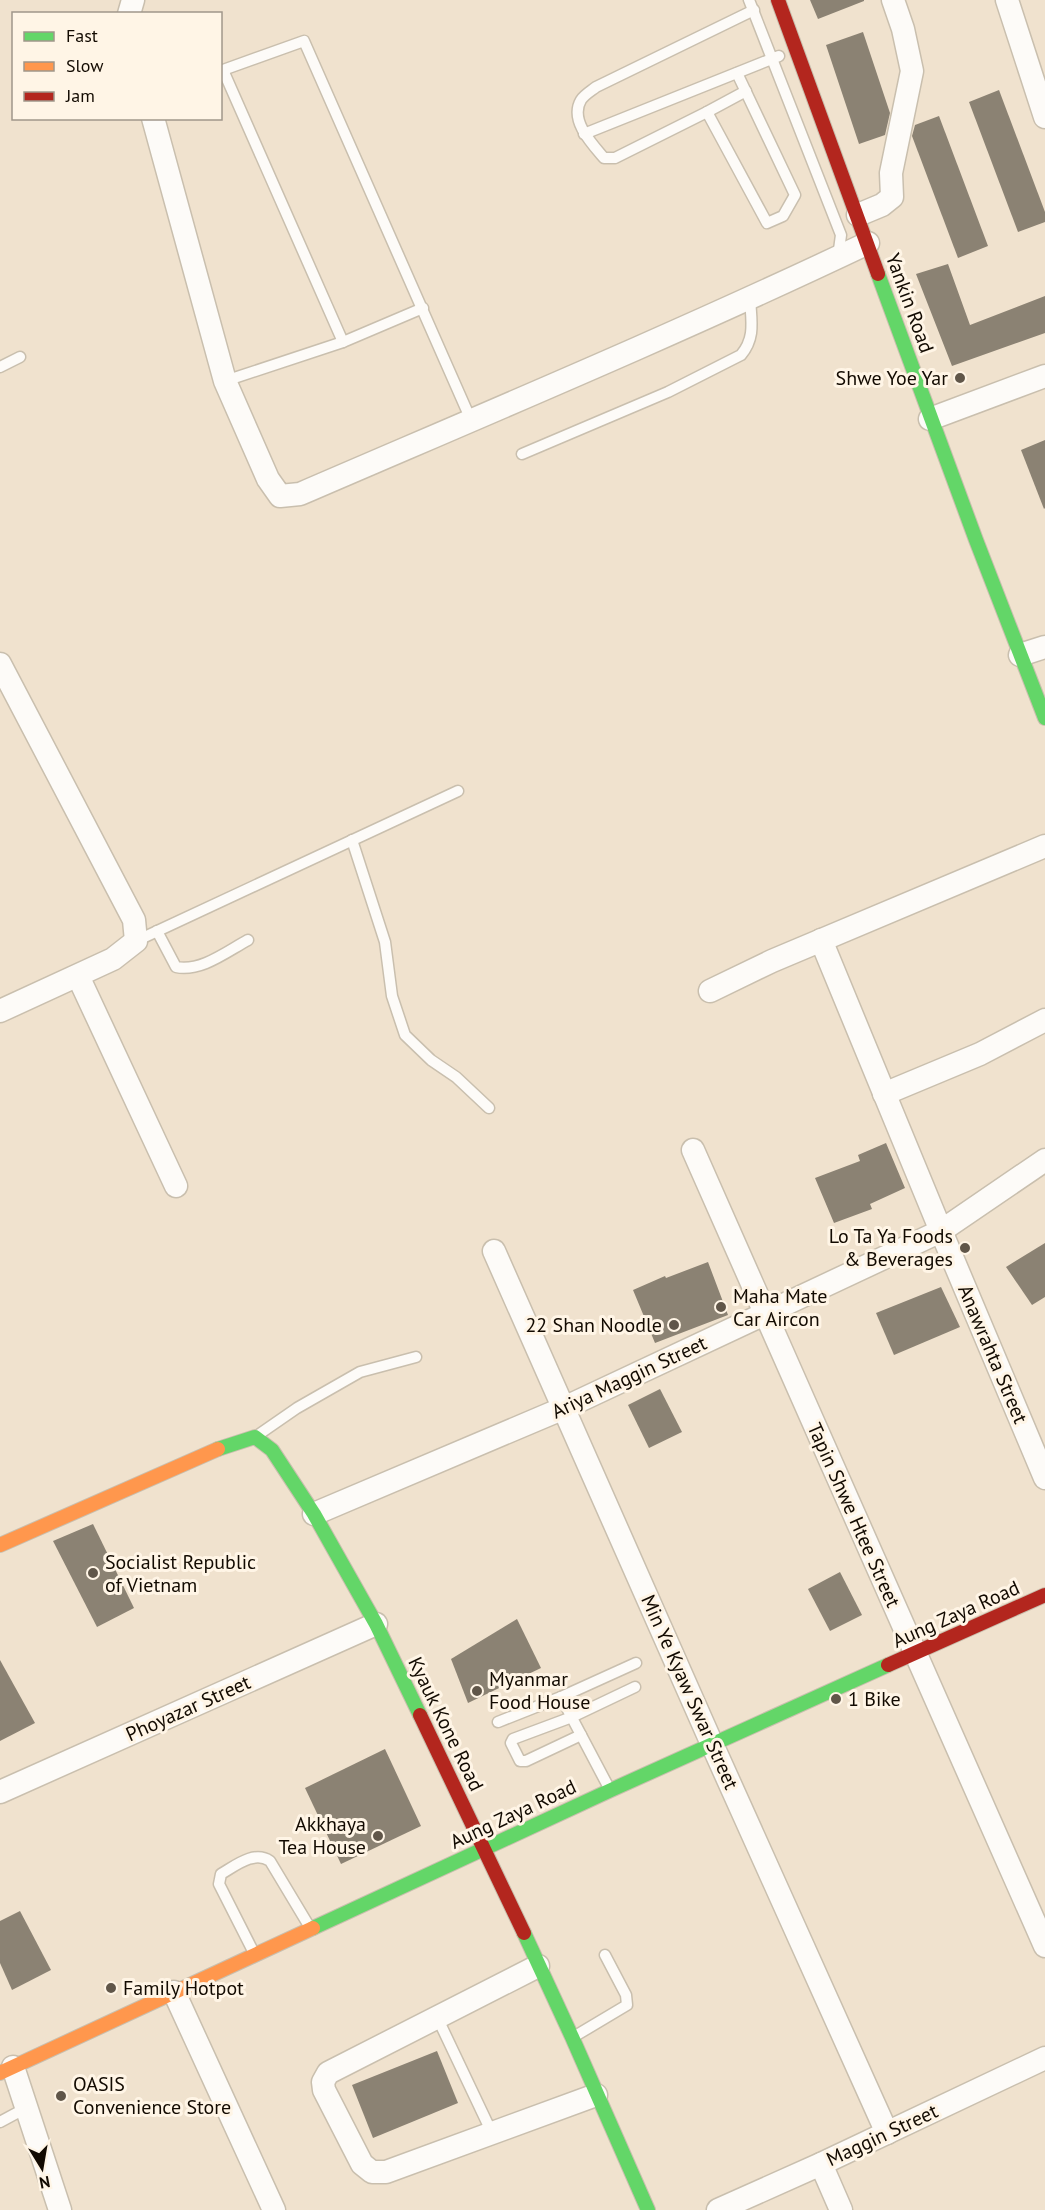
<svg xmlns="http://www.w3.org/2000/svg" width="1045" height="2210" font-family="'PT Sans',sans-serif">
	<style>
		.building { fill: #8b8273 }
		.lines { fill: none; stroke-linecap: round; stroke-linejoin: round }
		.lane-casing { stroke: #c9bfae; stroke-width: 13 }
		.street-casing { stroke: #c9bfae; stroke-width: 25 }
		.fast-casing { stroke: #c9bfae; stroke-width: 16 }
		.slow-casing { stroke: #c9bfae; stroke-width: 16 }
		.jam-casing { stroke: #c9bfae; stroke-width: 16 }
		.lane { stroke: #fdfbf8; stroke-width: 10 }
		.street { stroke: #fdfbf8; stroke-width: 22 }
		.fast { stroke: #63d668; stroke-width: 14 }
		.slow { stroke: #ff974d; stroke-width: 14 }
		.jam { stroke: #b3261e; stroke-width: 14 }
		.poi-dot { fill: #605649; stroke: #fff5e6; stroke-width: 2 }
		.labels { text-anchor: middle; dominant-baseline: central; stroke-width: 6; stroke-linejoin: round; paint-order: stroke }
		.street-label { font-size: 20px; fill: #120a01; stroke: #fff5e6 }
		.poi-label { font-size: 20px; fill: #120a01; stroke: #fff5e6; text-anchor: start }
	</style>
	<rect width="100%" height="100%" fill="#f0e2ce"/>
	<g class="building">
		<polygon points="810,0 864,0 864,1 818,19"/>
		<polygon points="863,32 890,113 885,135 859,144 826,45"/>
		<polygon points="999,90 1045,212 1045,222 1018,232 969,102"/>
		<polygon points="939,116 988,246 958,258 912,136 915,125"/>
		<polygon points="948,264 970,325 1045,296 1045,333 952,366 916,274"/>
		<polygon points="1045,440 1045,508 1044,509 1021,450"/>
		<polygon points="886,1143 905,1188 870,1204 872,1209 834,1223 815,1178 860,1161 858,1155"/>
		<polygon points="1045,1243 1045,1297 1032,1305 1006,1267"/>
		<polygon points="708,1262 728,1315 655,1343 633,1290 665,1276 666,1278"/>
		<polygon points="941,1287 960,1327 894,1355 876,1313"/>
		<polygon points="660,1389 682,1432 649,1448 628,1405"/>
		<polygon points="93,1524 134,1608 97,1627 53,1541"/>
		<polygon points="840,1572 862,1615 830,1631 808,1589"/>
		<polygon points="517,1619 541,1668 468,1703 451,1659"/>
		<polygon points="0,1660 35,1723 0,1741"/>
		<polygon points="385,1749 421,1826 341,1864 305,1788"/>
		<polygon points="20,1911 51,1970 12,1990 0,1963 0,1921"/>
		<polygon points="437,2051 458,2103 373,2138 352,2085"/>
	</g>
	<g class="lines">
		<g class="lane-casing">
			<g id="lane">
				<polyline points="749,0 841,235 838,257"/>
				<path d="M737,73L795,195L783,216L767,223L707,112L615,158H604C592,144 569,120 581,100C584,95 591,91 596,87L754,10"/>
				<polyline points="707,112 746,91"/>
				<polyline points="584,134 779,56"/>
				<polyline points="343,342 223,70 304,41 471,420"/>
				<polyline points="0,367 20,357"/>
				<polyline points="225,381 343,342 423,308"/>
				<path d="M522,454L668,392L741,355C756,337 751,320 750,298"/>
				<polyline points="352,840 385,942 392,996 405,1035 431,1060 456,1077 489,1108"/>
				<path d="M157,931L176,967C201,972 226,952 248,940"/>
				<polyline points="136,941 458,791"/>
				<polyline points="258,1435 297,1408 360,1372 416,1357"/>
				<polyline points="498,1722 561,1697"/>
				<polyline points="581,1735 526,1761 520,1761 511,1743 513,1739 572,1717 635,1687"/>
				<polyline points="609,1788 561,1697 636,1663"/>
				<path d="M254,1953L219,1884L221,1874C235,1866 254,1850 270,1861L309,1926"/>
				<polyline points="437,2017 492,2133"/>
				<polyline points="575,2036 627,2005 626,1995 605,1955"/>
				<polyline points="0,2122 26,2108"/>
			</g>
		</g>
		<g class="street-casing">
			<g id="street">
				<polyline points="1007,0 1045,117"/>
				<polyline points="129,14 133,0"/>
				<path d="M153,118L225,381L268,479L280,496L300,494C490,412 681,332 868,243"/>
				<polyline points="858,215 882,205 892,197 891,173 912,71 903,29 893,0"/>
				<polyline points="930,419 1045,376"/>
				<polyline points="1020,655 1045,647"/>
				<polyline points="0,664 134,920 136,941 113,959 0,1011"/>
				<polyline points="821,940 941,1231 1045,1478"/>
				<polyline points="78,976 176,1186"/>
				<polyline points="710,991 772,961 1045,846"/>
				<polyline points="884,1094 980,1054 1045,1020"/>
				<polyline points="693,1150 1045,1946"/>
				<polyline points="494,1251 712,1744 887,2133"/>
				<polyline points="314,1514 564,1408 941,1231 1045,1160"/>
				<polyline points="0,1792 376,1624"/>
				<polyline points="538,1966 328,2073 323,2082 324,2090 362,2164 372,2172 386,2172 596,2095"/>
				<polyline points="174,1992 274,2210"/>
				<polyline points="13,2067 60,2210"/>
				<polyline points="821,2164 841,2210"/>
				<polyline points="718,2210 821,2164 1045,2058"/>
			</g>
		</g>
		<g class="fast-casing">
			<g id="fast">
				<polyline points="878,274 976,540 1045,718"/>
				<polyline points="218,1449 255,1437 272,1450 314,1514 376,1624 420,1715"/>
				<polyline points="313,1928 611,1790 888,1665"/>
				<polyline points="524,1933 572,2037 648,2210"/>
			</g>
		</g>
		<g class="slow-casing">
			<g id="slow">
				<polyline points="0,1545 218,1449"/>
				<polyline points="0,2073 313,1928"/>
			</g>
		</g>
		<g class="jam-casing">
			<g id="jam">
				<polyline points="778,0 878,274"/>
				<polyline points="888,1665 1045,1595"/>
				<polyline points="420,1715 524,1933"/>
			</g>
		</g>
		<use href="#lane" class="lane"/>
		<use href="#street" class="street"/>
		<use href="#fast" class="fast"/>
		<use href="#slow" class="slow"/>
		<use href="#jam" class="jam"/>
	</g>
	<g class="poi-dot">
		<circle cx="960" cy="378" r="6"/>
		<circle cx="965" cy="1248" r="6"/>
		<circle cx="721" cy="1307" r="6"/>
		<circle cx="674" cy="1325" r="6"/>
		<circle cx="93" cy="1573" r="6"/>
		<circle cx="477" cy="1691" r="6"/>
		<circle cx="836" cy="1699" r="6"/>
		<circle cx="378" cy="1836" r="6"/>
		<circle cx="111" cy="1988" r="6"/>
		<circle cx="61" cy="2096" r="6"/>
	</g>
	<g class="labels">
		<g class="street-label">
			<text transform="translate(910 303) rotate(70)">Yankin Road</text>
			<text transform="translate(993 1354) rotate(67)">Anawrahta Street</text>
			<text transform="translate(629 1377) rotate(-25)">Ariya Maggin Street</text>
			<text transform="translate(854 1515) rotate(66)">Tapin Shwe Htee Street</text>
			<text transform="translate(956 1614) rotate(-24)">Aung Zaya Road</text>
			<text transform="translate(690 1692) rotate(66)">Min Ye Kyaw Swar Street</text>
			<text transform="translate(188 1708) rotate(-24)">Phoyazar Street</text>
			<text transform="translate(446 1724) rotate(64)">Kyauk Kone Road</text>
			<text transform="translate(513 1814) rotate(-25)">Aung Zaya Road</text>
			<text transform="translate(882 2135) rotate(-25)">Maggin Street</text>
		</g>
		<g class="poi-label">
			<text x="948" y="378" text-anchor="end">Shwe Yoe Yar</text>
			<text x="953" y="1236" text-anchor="end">Lo Ta Ya Foods<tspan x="953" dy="23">&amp; Beverages</tspan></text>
			<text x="733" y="1296">Maha Mate<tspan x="733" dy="23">Car Aircon</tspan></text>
			<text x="662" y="1325" text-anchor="end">22 Shan Noodle</text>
			<text x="105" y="1562">Socialist Republic<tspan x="105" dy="23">of Vietnam</tspan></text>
			<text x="489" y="1679">Myanmar<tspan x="489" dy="23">Food House</tspan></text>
			<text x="848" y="1699">1 Bike</text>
			<text x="366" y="1824" text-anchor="end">Akkhaya<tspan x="366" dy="23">Tea House</tspan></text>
			<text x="123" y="1988">Family Hotpot</text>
			<text x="73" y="2084">OASIS<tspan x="73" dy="23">Convenience Store</tspan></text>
		</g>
	</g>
	<rect x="12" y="12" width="210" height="108" fill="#fff5e6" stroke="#a0978a" stroke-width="1.5"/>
	<rect x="24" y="32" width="30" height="9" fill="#63d668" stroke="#a0978a" stroke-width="1.5"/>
	<text x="66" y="42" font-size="18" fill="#120a01">Fast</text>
	<rect x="24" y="62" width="30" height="9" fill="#ff974d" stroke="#a0978a" stroke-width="1.5"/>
	<text x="66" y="72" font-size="18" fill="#120a01">Slow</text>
	<rect x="24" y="92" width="30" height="9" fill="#b3261e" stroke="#a0978a" stroke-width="1.5"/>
	<text x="66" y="102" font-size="18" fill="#120a01">Jam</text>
	<g transform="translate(42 2168) rotate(169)" stroke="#fff5e6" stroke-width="4.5" paint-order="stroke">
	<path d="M0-4.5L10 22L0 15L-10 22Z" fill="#120a01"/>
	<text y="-9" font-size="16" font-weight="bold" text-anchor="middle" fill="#120a01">N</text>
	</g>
</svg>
